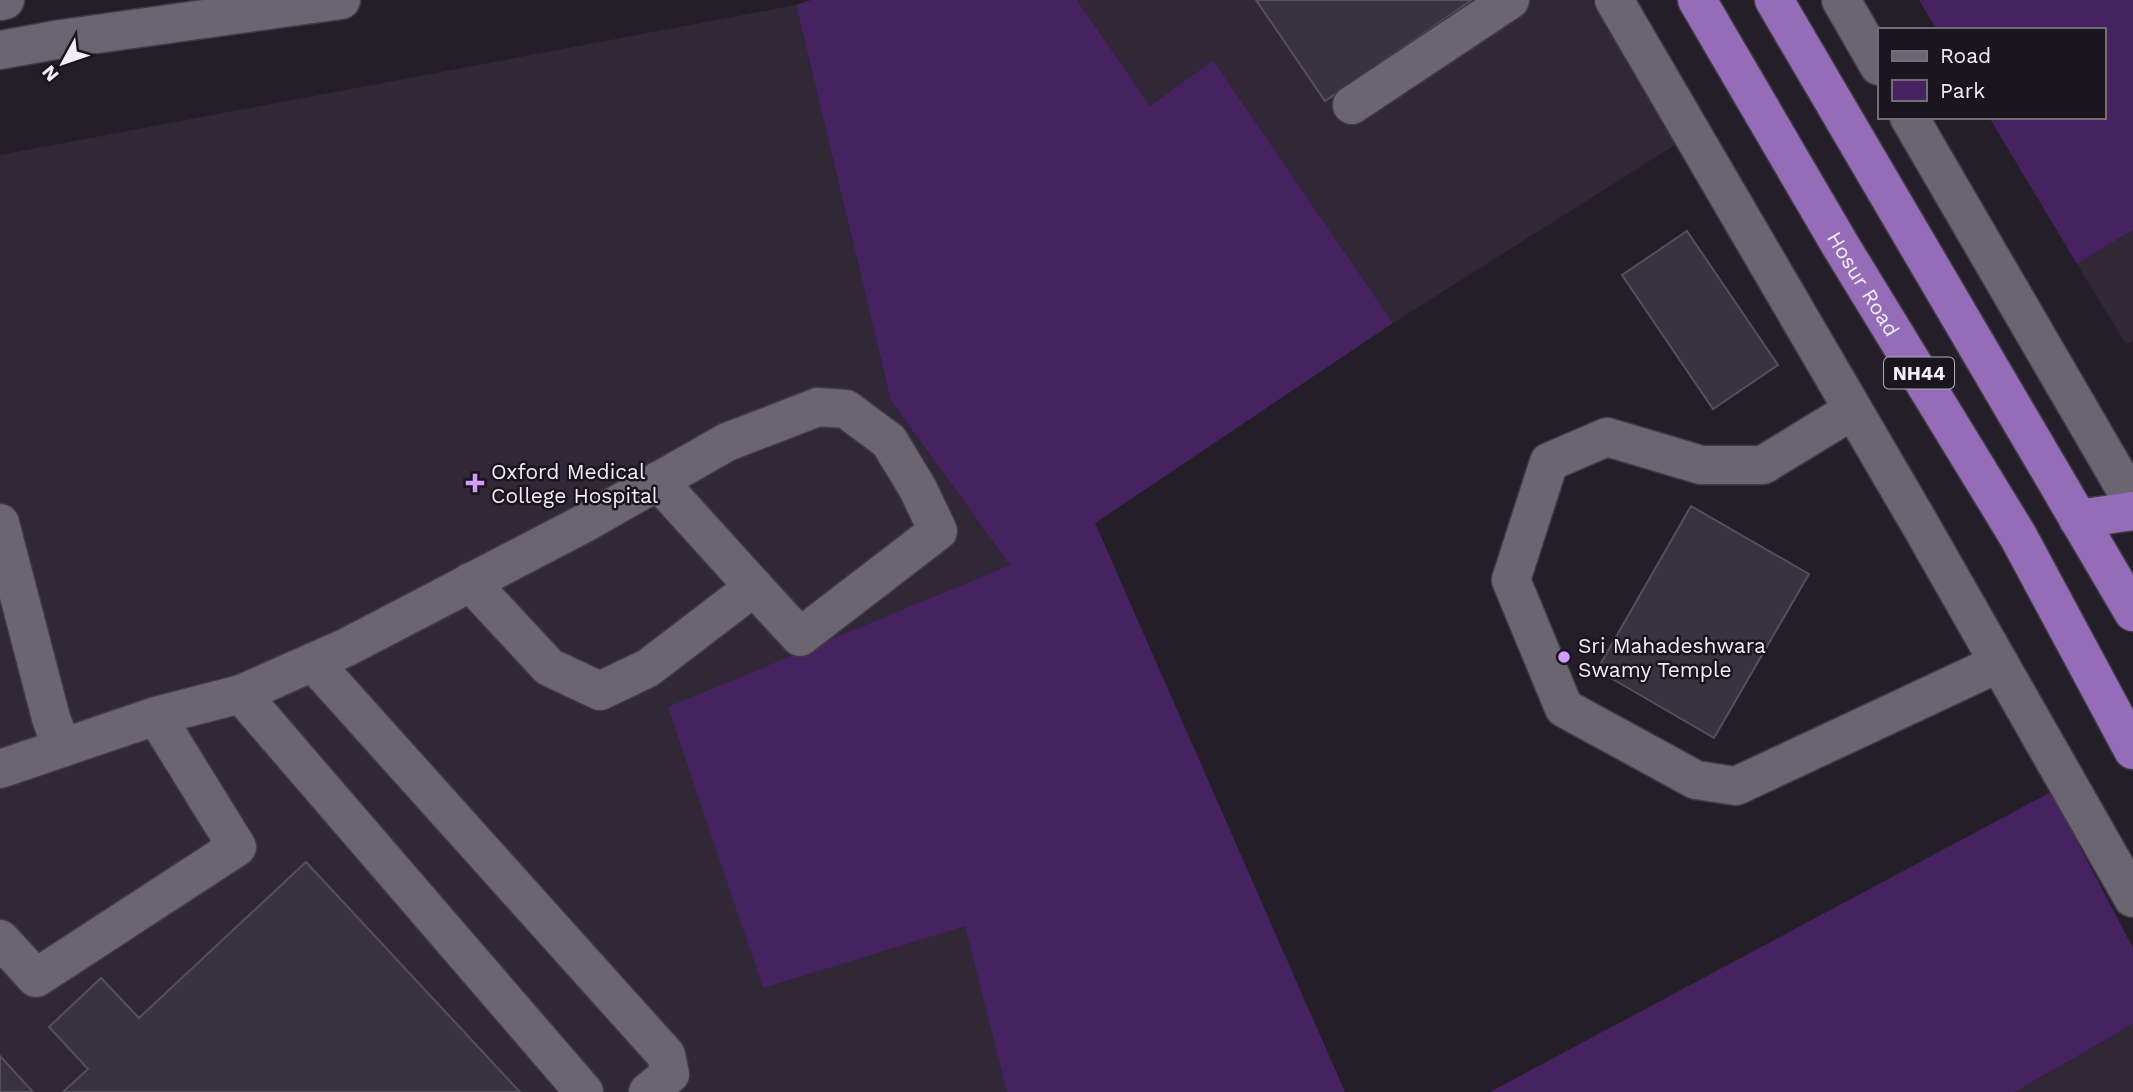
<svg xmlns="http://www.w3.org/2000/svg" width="2133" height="1092" font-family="'Work Sans',sans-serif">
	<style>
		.built { fill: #302737 }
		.green { fill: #462360 }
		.building { fill: #39333f; stroke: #554f5b; stroke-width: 2 }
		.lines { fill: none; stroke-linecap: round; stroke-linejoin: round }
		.minor-casing { stroke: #3f3b44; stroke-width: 41 }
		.highway-casing { stroke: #3f3b44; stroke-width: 41 }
		.minor { stroke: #6b6471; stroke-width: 38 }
		.highway { stroke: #956cb7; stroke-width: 38 }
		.poi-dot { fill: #d19dfe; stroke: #1b151f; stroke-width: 2.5 }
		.labels { text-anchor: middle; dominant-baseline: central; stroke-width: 5; stroke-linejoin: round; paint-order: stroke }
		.shield { fill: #1b151f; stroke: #b1adb5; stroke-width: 2 }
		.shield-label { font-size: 19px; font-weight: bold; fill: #f1eef5 }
		.street-label { font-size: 21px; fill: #f1eef5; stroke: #1b151f }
		.poi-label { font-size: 21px; fill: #f1eef5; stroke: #1b151f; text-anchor: start }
	</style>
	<rect width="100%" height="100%" fill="#241e29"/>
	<g class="built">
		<polygon points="1077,0 1591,0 1681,141 1393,323 1213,60 1150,106"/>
		<polygon points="796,5 891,401 1010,565 668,708 966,926 1007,1092 0,1092 0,155"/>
		<polygon points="2133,230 2133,340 2126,344 2077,264"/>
		<polygon points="2133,1024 2133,1092 2015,1092"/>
	</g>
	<g class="green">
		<polygon points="811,0 1077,0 1150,106 1213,60 1393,323 1095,523 1345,1092 1007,1092 965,926 763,988 668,707 1010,565 891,401 796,5"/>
		<polygon points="1919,0 2133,0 2133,230 2077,264 1989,117 2103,117 2103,30 1937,30"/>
		<polygon points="2051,792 2133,948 2133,1024 2015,1092 1490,1092"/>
	</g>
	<g class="building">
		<polygon points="1256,0 1472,0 1325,101"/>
		<polygon points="1687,231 1778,365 1713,409 1622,275"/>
		<polygon points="1691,506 1809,574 1714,738 1597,670"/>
		<polygon points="306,862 520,1092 63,1092 88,1069 49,1027 101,978 139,1018"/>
		<polygon points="0,1056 33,1092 0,1092"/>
	</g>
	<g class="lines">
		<g class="minor-casing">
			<g id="minor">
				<polyline points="1614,0 1921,526 2133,898"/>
				<polyline points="1841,0 1879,66"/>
				<polyline points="0,1 5,0"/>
				<polyline points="0,50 61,39 341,0"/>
				<polyline points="1352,105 1510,0"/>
				<polyline points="1909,117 2133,502"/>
				<polyline points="1853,410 1763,465 1701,465 1607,437 1549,462 1511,580 1564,708 1696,780 1736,786 1999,663"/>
				<polyline points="658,481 754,587"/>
				<polyline points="0,523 51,718 62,748"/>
				<polyline points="313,662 666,1055 670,1074 648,1092"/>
				<polyline points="241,694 347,647 583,524 727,442 818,407 846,409 889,441 918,489 938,531 800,637 754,587 648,668 600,691 549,667 470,582"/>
				<polyline points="0,769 156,716 241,694 584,1092"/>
				<polyline points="0,939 36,978 237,847 156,716"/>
			</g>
		</g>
		<g class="highway-casing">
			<g id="highway">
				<path id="s1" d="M1697,0L1842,248L2018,536L2133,750"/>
				<polyline points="1774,0 2133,612"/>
				<polyline points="2078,519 2133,511"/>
			</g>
		</g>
		<use href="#minor" class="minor"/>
		<use href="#highway" class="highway"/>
	</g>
	<g class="poi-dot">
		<path d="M471.5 472.5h7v7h7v7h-7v7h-7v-7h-7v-7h7z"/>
		<circle cx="1564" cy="657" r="7"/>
	</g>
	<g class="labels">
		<rect class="shield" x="1884" y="357.5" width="70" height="31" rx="5"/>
		<g class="shield-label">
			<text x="1919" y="373">NH44</text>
		</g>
		<g class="street-label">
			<text stroke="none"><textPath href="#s1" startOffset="329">Hosur Road</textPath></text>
		</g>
		<g class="poi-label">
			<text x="491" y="471">Oxford Medical<tspan x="491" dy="24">College Hospital</tspan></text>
			<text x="1578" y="645">Sri Mahadeshwara<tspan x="1578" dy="24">Swamy Temple</tspan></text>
		</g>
	</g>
	<rect x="1878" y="28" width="228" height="91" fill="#1b151f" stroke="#716c75" stroke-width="2"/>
	<rect x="1892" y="51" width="35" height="10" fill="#6b6471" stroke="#716c75" stroke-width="2"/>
	<text x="1940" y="63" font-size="21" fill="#f1eef5">Road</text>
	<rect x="1892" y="80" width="35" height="21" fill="#462360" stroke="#716c75" stroke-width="2"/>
	<text x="1940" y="98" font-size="21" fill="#f1eef5">Park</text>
	<g transform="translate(63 63) rotate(230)" stroke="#1b151f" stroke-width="5" paint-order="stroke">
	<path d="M0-5L12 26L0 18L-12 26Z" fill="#f1eef5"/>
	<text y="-10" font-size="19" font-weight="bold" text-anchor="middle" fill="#f1eef5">N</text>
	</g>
</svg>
